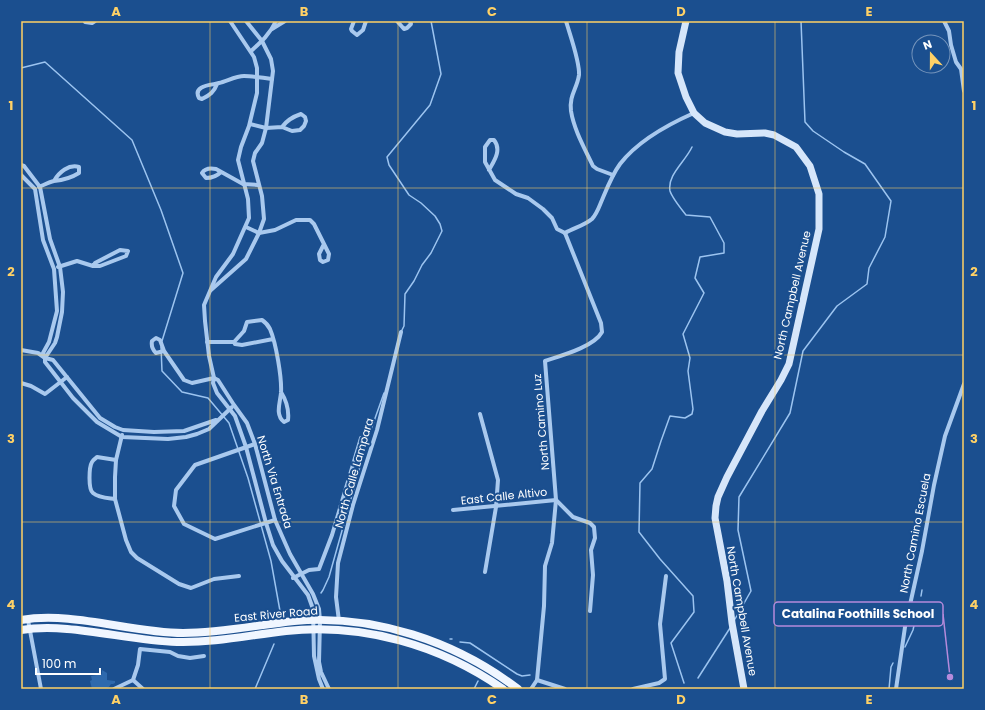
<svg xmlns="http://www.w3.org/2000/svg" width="985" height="710" font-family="Poppins,sans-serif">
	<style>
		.green { fill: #2e69ad }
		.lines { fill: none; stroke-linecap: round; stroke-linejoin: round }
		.stream { stroke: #9cc4f0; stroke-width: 1.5 }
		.street { stroke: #a9c9ee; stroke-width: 4 }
		.secondary { stroke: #d6e6fa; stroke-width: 7 }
		.primary { stroke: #f0f6ff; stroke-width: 8 }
		.grid { fill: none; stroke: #ffd166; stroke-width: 1; stroke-opacity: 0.55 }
		.labels { text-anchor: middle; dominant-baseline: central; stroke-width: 4; stroke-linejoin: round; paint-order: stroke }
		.street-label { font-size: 11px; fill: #fff; stroke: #1b4f8f }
		.leader { fill: none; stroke: #b68bdc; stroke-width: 1.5 }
		.callout-dot { fill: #b68bdc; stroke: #1b4f8f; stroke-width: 1.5 }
		.callout { fill: #1b4f8f; stroke: #b68bdc; stroke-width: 1.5 }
		.callout-label { font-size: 12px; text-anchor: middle; font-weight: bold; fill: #fff }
		.neatline { fill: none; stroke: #ffd166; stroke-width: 1.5 }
		.grid-label { font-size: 13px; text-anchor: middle; font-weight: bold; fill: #ffd166 }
	</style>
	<rect width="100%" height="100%" fill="#1b4f8f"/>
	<polygon class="green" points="102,670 107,673 107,680 115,681 115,683 113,684 111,684 109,687 105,689 92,689 90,681 92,680 91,676 102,674"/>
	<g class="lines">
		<g class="stream">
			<polyline points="21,68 45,62 132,140 161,210 183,273 162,341"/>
			<polyline points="401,332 404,326 405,294 414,281 422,265 431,253 442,231 440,224 435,216 421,203 409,195 389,165 387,157 430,105 441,74 431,21"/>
			<polyline points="161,347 162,371 182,392 208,398 229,423 248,478 271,561 280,611"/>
			<polyline points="321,593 323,590 329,577 368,438 384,393"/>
			<polyline points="921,596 922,590"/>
			<polyline points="735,619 751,591 738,530 739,497 790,413 803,351 837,306 867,284 869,268 885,237 891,201 865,164 844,152 813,131 805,122 801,21"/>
			<polyline points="450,639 452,639"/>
			<polyline points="460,642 470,643 517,674 522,676 530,675"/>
			<polyline points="905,647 913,630 919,603"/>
			<polyline points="698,678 730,628"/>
			<path d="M684,683L671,643L694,612L693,596L660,559L639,532L640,483L652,469L661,441L670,416L685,418L692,414L693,409L688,371L690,358L683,334L704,293L695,278L700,257L724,253V243L710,217L686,215C682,210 672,197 670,191C667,175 685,162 692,147"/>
			<polyline points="255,689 274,644"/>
			<polyline points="474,689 478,681"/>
			<polyline points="889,689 891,667 893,663"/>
		</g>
		<g class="street">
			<polyline points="85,21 85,22 92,23 95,21"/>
			<polyline points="354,21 351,29 352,31 357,35 363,30 366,21"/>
			<polyline points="397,21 404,29 407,28 411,24 410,21"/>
			<path d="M566,21C570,35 580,62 579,75C577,89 569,95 571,111C574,130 585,149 593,166L597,169L613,175"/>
			<polyline points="944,21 949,31 951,45 956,62 961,69 964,91"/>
			<polyline points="272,29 285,21"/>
			<path d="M251,51C261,42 270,34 276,21"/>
			<path d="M217,84C214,92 210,95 202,99L199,98C192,85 213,85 219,83C227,81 236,76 244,76C253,76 263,78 272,79"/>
			<path d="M250,124L266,128L282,127L292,131L300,130L304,126L306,121L305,117L301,114C292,117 287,120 282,127"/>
			<polyline points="21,165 24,166 40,187 50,239 60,267 63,292 62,312 57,337 55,343 45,358 43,353 49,342 57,311 54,269 43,240 35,189 21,175"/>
			<path d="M489,170C494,161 502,150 494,140H490L485,147V162L495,180L516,194L528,198L543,209L552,218L557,229L565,233"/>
			<path d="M221,172C217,176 211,178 206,178L202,173C205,168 211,168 216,169L243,184L258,185"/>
			<path d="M39,187C44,185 49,182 54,181C64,180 71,178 79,173V167C69,164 59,172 54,181"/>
			<polyline points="246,227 259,233 275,230 296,220 310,220 314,224 329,254 328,260 323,262 320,260 319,254 324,244"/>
			<path d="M565,233C574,228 585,225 592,219C597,214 599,207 602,200C607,188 612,175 620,164C637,142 669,124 694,113"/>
			<polyline points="58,267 77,261 93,266 100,266 126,256 128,251 120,250 95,263 93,266"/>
			<polyline points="211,290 246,259 259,233 264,219 262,196 253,161 255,153 262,143 266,128 273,71 271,59 262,41 246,21"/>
			<path d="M273,339L242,345L235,344L234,342L244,331L247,322L262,320C265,322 268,325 270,329C276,343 282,378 281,393C280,403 275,415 284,422L288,420C289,411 286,400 281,392"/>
			<polyline points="207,342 234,342"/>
			<polyline points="21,350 38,353 45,358"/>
			<path d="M164,351L156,353C152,349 151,346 152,341L156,338L160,340L164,351L184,380L192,383L214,378L209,356L205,321L204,305L216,277L233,254L249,218L248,199L238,160L241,147L249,126L257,93V68L254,57L230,21"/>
			<polyline points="21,383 31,386 45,394 67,377"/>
			<polyline points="480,414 498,480 496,507 485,572"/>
			<polyline points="216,420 184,431 154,432 123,430 115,427 100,418 53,360 45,358 45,362 73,398 97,422 122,437 168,439 186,437 197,434 209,429 232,407"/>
			<polyline points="122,435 116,460 115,477 115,499 126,540 131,552 137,558 179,584 191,588 214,579 239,576"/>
			<polyline points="255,444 195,465 176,490 174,506 184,524 215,539 275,520"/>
			<path d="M115,499C109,498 99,498 93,493C88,489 89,467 92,462C94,459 95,459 97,457L116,460"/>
			<polyline points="453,510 556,500 573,517 590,523 594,527 595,538 591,550 593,575 590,611"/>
			<polyline points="293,578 309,570 319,569 332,535 361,438"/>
			<polyline points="28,620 41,689"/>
			<polyline points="339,621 336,597 338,563 353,505 377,430 401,332"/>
			<polyline points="133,680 143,689"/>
			<polyline points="537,680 565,689"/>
			<polyline points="114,689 133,680 138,665 140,649 170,652 178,656 190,658 204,656"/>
			<polyline points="323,689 319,679 314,656 313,609 308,595 282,561 273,545 266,523 246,447 235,416 217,393 213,383 214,378 218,380 234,405 247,423 255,444 275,520 290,554 313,594 319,609 320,621 319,662 321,672 329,689"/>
			<path d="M531,689L537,680L544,606L545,566L552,543L556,500L545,361C560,356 594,347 602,332L601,323L565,233"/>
			<polyline points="633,689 659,683 665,679 660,624 666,576"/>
			<polyline points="896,689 905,627 922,551 934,485 945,436 964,384"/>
		</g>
		<polyline class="secondary" points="686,21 679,52 678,73 686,97 694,113 705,123 725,132 737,134 765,133 774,135 796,147 810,166 819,194 819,229 789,364 781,380 762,411 727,477 718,497 716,506 715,518 727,581 732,623 744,689"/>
		<g class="primary">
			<path d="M21,620C73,611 131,633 183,633C221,633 257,625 294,621C374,614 455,641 518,689"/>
			<path d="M21,630C70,622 127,641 177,642C214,643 250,635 286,631C363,623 440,645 503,689"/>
		</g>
	</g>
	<path class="grid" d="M210,21V689M398,21V689M587,21V689M775,21V689M21,188H964M21,355H964M21,522H964"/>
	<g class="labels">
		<g class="street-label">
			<text transform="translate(792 295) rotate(-77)">North Campbell Avenue</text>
			<text transform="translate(541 422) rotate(-95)">North Camino Luz</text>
			<text transform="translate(354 473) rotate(-74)">North Calle Lampara</text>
			<text transform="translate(275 482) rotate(73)">North Via Entrada</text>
			<text transform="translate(504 496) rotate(-6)">East Calle Altivo</text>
			<text transform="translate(915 533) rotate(-79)">North Camino Escuela</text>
			<text transform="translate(742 611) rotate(80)">North Campbell Avenue</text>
			<text transform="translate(276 614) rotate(-5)">East River Road</text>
		</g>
	</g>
	<path class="leader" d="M950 677L943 614"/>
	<circle class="callout-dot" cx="950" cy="677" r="4"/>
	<rect class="callout" x="774" y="602" width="169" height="24" rx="4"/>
	<g class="callout-label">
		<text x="858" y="618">Catalina Foothills School</text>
	</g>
	<rect width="985" height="710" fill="none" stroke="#1b4f8f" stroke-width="44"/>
	<g transform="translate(931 54) rotate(339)"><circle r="19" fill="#1b4f8f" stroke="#7695bc"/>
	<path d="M0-3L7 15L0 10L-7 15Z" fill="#ffd166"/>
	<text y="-6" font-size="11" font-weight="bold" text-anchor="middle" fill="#ffffff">N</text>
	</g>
	<path d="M36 668v6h64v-6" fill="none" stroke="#ffffff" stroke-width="2"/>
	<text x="42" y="668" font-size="12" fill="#ffffff" stroke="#1b4f8f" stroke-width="3" paint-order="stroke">100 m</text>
	<rect x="22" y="22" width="941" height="666" class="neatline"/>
	<g class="grid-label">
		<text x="116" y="16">A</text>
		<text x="304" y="16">B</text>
		<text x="492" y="16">C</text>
		<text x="681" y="16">D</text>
		<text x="869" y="16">E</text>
		<text x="11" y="110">1</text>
		<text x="974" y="110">1</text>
		<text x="11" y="276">2</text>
		<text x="974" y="276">2</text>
		<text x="11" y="443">3</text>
		<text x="974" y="443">3</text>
		<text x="11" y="609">4</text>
		<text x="974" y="609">4</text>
		<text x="116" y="704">A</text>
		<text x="304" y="704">B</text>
		<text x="492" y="704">C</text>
		<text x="681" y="704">D</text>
		<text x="869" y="704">E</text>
	</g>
</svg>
